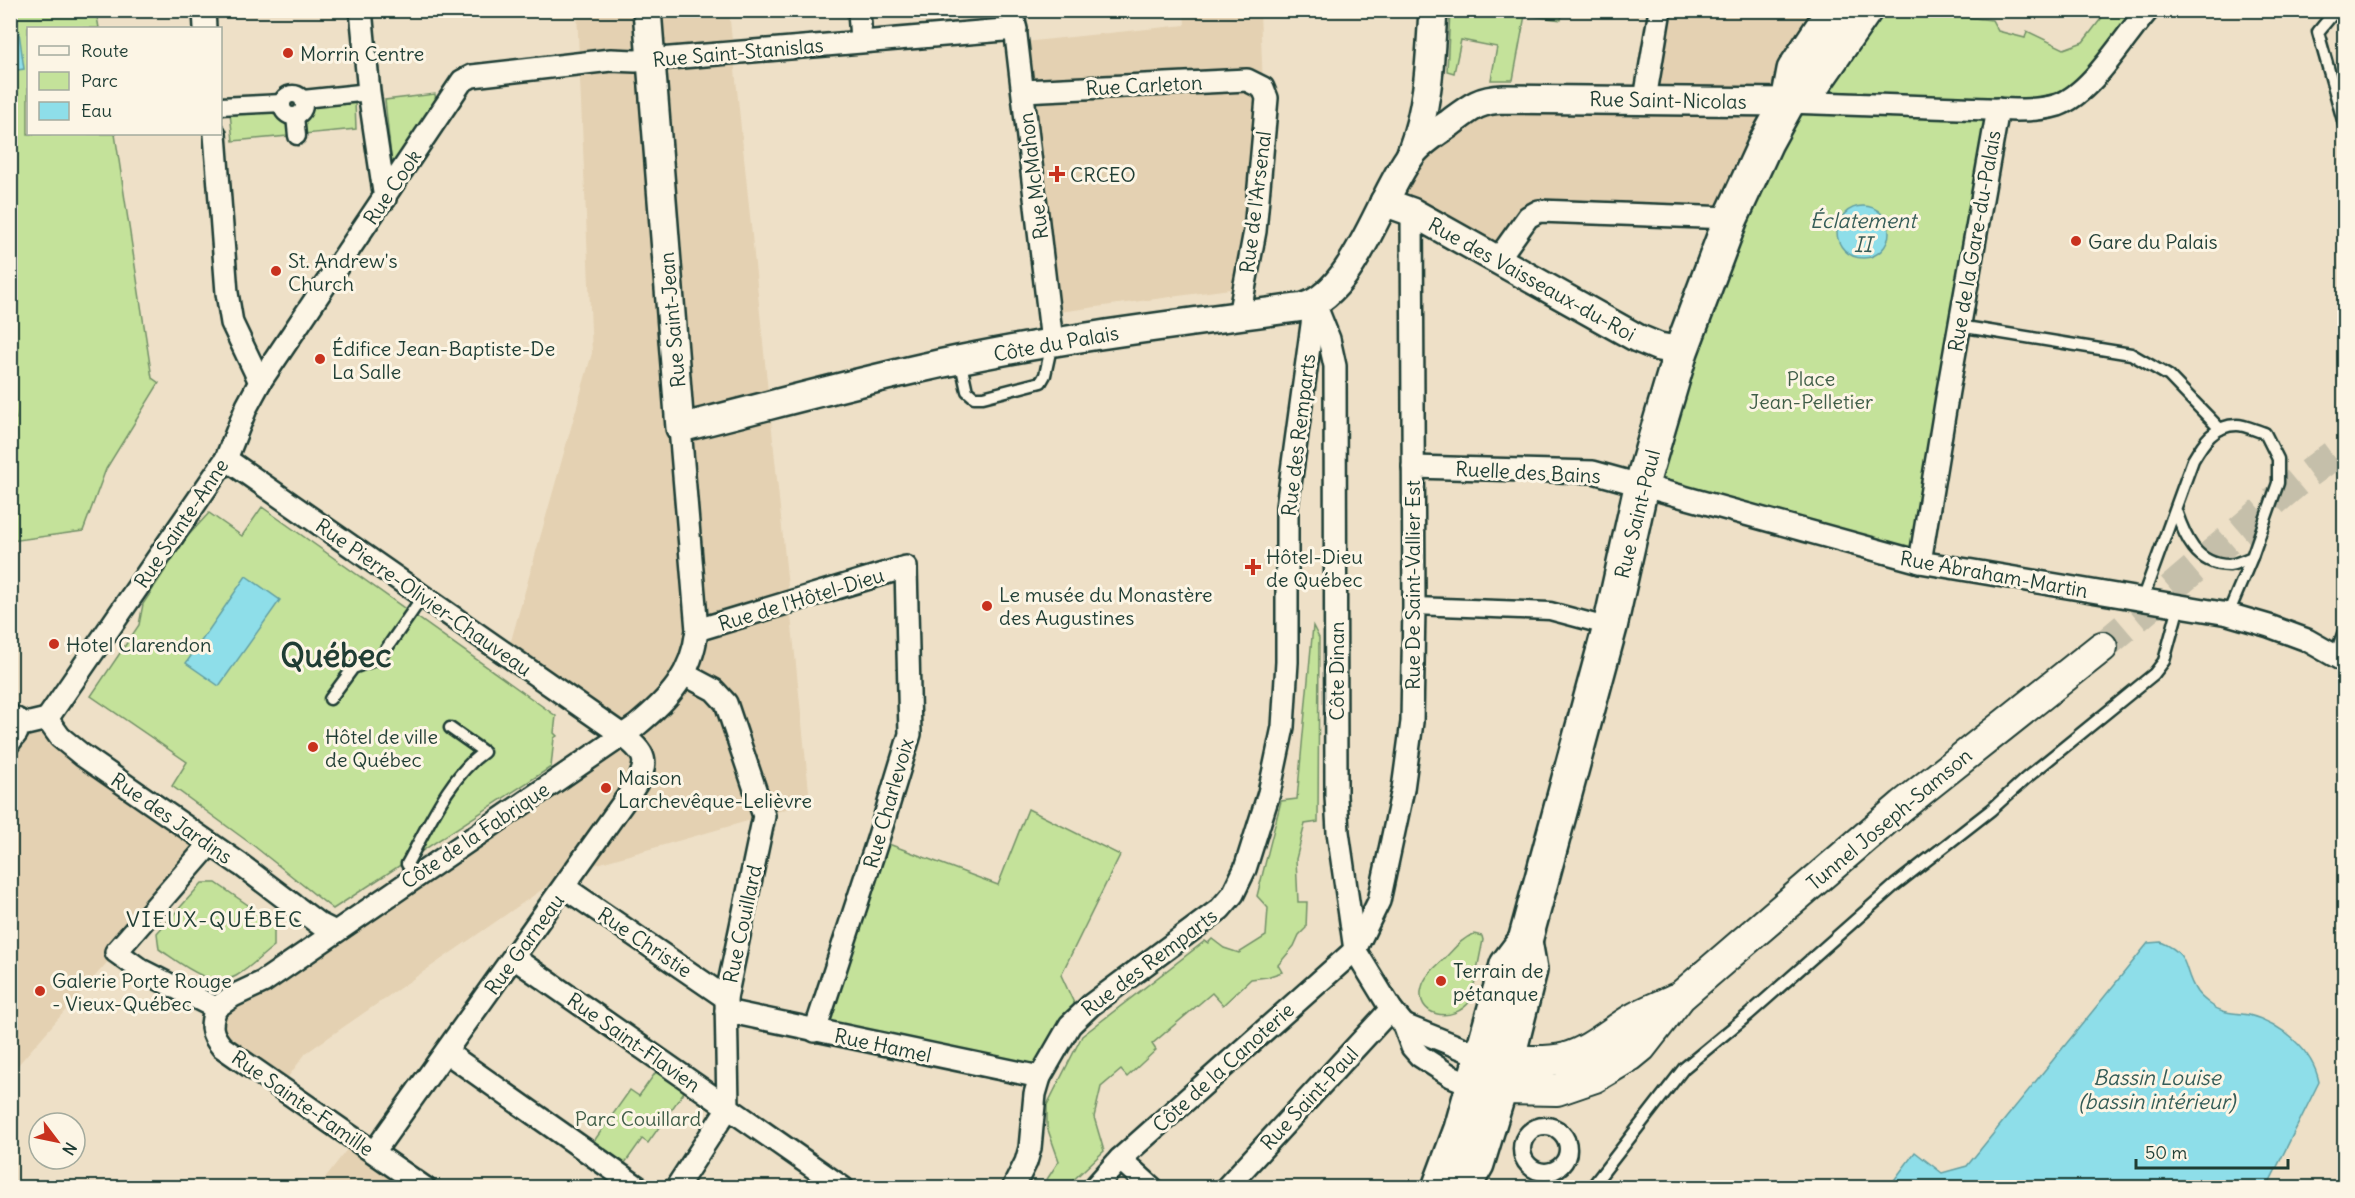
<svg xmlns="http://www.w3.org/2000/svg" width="2355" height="1198" font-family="Delius,sans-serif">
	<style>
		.built { fill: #e4d1b2 }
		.green { fill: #c4e29a; stroke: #729067; stroke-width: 1.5 }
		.water { fill: #8edee9; stroke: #629ea1; stroke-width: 1.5 }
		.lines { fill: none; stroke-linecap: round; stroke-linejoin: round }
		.secondary-tunnel { stroke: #c5bfaa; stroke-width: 30; stroke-dasharray: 30 15; stroke-linecap: butt }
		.service-casing { stroke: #1f3d34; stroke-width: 15 }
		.pedestrian-casing { stroke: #1f3d34; stroke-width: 21 }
		.minor-casing { stroke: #1f3d34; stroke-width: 26 }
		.tertiary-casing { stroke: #1f3d34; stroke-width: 32 }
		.secondary-casing { stroke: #1f3d34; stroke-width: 34 }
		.primary-casing { stroke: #1f3d34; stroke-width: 38 }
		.service { stroke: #fcf5e5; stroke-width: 10 }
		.pedestrian { stroke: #fcf5e5; stroke-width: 16 }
		.minor { stroke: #fcf5e5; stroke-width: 21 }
		.tertiary { stroke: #fcf5e5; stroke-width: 27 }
		.secondary { stroke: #fcf5e5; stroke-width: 30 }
		.primary { stroke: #fcf5e5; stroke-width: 33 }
		.poi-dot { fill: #c8321e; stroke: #fcf5e5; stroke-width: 2 }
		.labels { text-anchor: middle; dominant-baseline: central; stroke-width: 6; stroke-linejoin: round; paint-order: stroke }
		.street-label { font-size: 20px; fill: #1f3d34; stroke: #fcf5e5 }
		.poi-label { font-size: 20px; fill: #1f3d34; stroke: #fcf5e5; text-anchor: start }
		.park-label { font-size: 20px; fill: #405e48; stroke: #fcf5e5 }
		.water-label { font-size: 21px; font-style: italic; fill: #355d58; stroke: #fcf5e5 }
		.quarter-label { font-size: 22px; letter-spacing: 1.5px; fill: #1f3d34; stroke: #fcf5e5 }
		.town-label { font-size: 32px; font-weight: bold; fill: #1f3d34; stroke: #fcf5e5 }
	</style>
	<rect width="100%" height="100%" fill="#eee0c7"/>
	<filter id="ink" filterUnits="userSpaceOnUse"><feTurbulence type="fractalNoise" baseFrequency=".0167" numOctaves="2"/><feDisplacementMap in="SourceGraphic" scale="12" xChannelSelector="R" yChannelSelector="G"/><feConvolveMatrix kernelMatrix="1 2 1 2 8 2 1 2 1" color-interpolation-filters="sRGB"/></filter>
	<g filter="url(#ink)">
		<g class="built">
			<polygon points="577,11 729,11 810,801 765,816 566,873 306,1053 288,1077 269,1080 222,1047 213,1004 621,735 507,655 592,353"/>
			<polygon points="1184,11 1260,11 1263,88 1245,287 1059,312 1024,42 1185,25"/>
			<polygon points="1660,11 1848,11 1731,218 1539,211 1498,259 1394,206 1411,154 1480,102 1645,99"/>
			<polygon points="47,719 210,844 11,1073 11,746"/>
			<polygon points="348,1148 402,1187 318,1187"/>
		</g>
		<g class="green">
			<polygon points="1020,10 1413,11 1020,13"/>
			<polygon points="11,11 96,11 99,28 28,28 28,134 115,134 152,378 159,383 106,469 83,531 11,541 10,420 16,419 10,387"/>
			<polygon points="1450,11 1450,10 1563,11 1561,20 1525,15 1513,80 1491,80 1497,47 1461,40 1454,73 1447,71"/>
			<polygon points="1865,11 1939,11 1940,17 1964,17 1992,20 1998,31 2025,38 2027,31 2064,49 2083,42 2107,11 2138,11 2103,56 2092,64 2074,96 1999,109 1920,562 1641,487 1731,218"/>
			<polygon points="435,94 436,103 392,167 385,100"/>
			<polygon points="355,101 356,129 304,134 303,122 312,112 314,106"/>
			<polygon points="274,110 277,116 287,123 288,136 233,141 230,113"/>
			<polygon points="262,507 556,716 554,733 557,736 554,738 551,767 333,909 254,846 172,786 187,762 91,696 139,625 143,604 187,537 209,513 242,536"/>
			<polygon points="1313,626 1319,638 1318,822 1305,824 1296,859 1298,902 1307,902 1306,928 1299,935 1294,946 1278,965 1282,972 1267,977 1251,979 1223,1005 1212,993 1152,1044 1156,1050 1127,1077 1121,1070 1101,1087 1094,1117 1104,1151 1066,1187 1042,1187 1059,1161 1047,1127 1047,1105 1082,1036 1205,941 1208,943 1212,939 1224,948 1239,953 1266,936 1268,908 1257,896 1281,801 1297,799"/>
			<polygon points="1028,809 1120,855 1061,975 1079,1014 1040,1077 822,1022 886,843 998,885"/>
			<path d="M202,883H216L274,923V946C262,955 250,968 236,976C211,990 179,962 159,949L157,933Z"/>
			<path d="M1474,934L1482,936L1483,940L1471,1000C1452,1026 1414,1015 1422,987C1425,975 1437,966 1445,958C1454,949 1462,938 1474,934Z"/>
			<polygon points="658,1069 686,1089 648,1143 642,1139 625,1163 594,1141 630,1090 639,1096"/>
		</g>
		<g class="water">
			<polygon points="19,32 24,69 11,71 11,33"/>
			<circle cx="1863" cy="232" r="26"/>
			<polygon points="246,576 280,600 219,686 186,663"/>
			<path d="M2161,942C2193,956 2181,969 2197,992C2200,996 2206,1001 2210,1004C2223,1015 2234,1012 2249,1015C2280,1023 2313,1050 2319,1082L2267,1187H1889L1915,1152L1942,1173L1967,1166L2148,943Z"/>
		</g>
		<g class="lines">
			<polyline class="secondary-tunnel" points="2102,647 2297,482 2344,447"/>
			<g class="service-casing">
				<g id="service">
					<polyline points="2336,10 2318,32 2344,124"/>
					<polyline points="1959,326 2131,354 2169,376 2220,429"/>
					<polyline points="960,359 967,391 974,397 983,397 1041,382 1045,375 1052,343"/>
					<path d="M2176,511C2185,537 2196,565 2229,565C2236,564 2245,560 2252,557"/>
					<path d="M2142,600L2193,460C2203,443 2214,425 2237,425C2245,425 2257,431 2265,433L2278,459V483L2252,557L2228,614"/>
					<polyline points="2335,656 2344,631"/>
					<polyline points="330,699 353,668 380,658 423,596"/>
					<path d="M415,877L407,864C427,828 450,775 484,752L450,728"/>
					<polyline points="1591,1188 1684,1068 1748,1015 1895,885 1991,810 2025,779 2154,674 2164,661 2179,606"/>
				</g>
			</g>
			<g class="pedestrian-casing">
				<g id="pedestrian">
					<circle cx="293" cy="105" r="11"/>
					<polyline points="303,99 360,93"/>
					<polyline points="220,106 282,103"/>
					<polyline points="295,116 297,136"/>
					<polyline points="1414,606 1550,611 1610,627"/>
					<polyline points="10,746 19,734"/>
					<circle cx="1545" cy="1149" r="23"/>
				</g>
			</g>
			<g class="minor-casing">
				<g id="minor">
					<polyline points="204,10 205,28"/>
					<polyline points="361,10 369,92 385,199"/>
					<polyline points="859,10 861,41"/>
					<polyline points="1013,10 1052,342"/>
					<polyline points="1023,91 1247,80 1263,88 1267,98 1255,231 1239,316"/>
					<polyline points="1645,99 1660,10"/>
					<path d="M1788,102L2016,110C2031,110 2045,109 2058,105C2092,93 2124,37 2148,10"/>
					<polyline points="215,134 227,293 232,323 260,382"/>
					<polyline points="1498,259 1528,217 1539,211 1731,218"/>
					<polyline points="1315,304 1329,339 1335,366 1336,796 1338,832 1355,950 1391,1009 1404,1025 1412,1047 1420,1056 1451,1076 1473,1085"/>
					<path d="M226,459L622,735C646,753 651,762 633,789L374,1152"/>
					<polyline points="1413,467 1593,472 1920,562 2228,614 2269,626 2307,640 2344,661"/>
					<polyline points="1920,562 1948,391 1998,109"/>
					<polyline points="697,630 906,567 910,734 878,839 815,1031"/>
					<polyline points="10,716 26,724 47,719"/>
					<polyline points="47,719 226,459 247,406 260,382 462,81 472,76 611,60 635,61 1016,29"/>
					<polyline points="47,719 60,737 82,755 241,865 319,924 335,932"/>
					<polyline points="210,844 116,952 141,970 216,1008"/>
					<polyline points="564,887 726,998"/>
					<polyline points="514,958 843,1188"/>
					<path d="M216,1008L233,996L263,982L636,726C669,699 692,675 697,630L680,428"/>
					<path d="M216,1008C210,1025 210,1033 222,1047L425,1188"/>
					<polyline points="726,1011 1040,1077"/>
					<polyline points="1404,1025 1481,1056"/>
					<polyline points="446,1052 639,1188"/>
					<polyline points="1120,1159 1152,1188"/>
					<polyline points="676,1188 728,1108 726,998 764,816 726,703 714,690 684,674"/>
					<polyline points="1013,1188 1026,1162 1030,1148 1035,1094 1040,1077 1070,1025 1091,1005 1220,909 1233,894 1245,869 1269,793 1283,727 1287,662 1287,507 1315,303"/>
					<polyline points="1094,1188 1120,1159 1355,950 1379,901 1403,789 1412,722 1414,606 1412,212"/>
					<polyline points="1226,1188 1391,1009"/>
				</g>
			</g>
			<g class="tertiary-casing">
				<g id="tertiary">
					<path d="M647,10L680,428C773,405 865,379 958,360C1073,336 1188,323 1304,307C1355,291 1380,196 1411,155C1420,142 1437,132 1450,123C1470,108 1478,100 1503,99L1788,102"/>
					<path d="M1411,153C1429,106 1430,59 1433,10"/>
					<polyline points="1384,202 1412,212 1637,338 1659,347 1681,351"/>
				</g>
			</g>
			<g class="secondary-casing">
				<g id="secondary">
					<path d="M1483,1056C1510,1060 1540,1064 1566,1058C1591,1051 1611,1032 1633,1019C1646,1011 1661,1006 1675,999"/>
					<polyline points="1476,1085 1500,1089 1557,1090 1595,1077 1630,1056 1641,1047 1680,997 1717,965 1903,805 2102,647"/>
				</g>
			</g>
			<g class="primary-casing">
				<g id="primary">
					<polyline points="1788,102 1815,82 1865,10"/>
					<polyline points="1439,1188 1461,1129 1507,965 1525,941 1610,627 1641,487 1681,351 1731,218 1766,142 1788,102 1794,70 1834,10"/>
					<polyline points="1463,1188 1477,1164 1500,1089 1530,970 1525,941"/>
				</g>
			</g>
			<use href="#service" class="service"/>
			<use href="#pedestrian" class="pedestrian"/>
			<use href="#minor" class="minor"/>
			<use href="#tertiary" class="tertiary"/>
			<use href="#secondary" class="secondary"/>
			<use href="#primary" class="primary"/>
		</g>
	</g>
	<g class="poi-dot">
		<circle cx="288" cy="53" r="6"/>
		<path d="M1054 165h6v6h6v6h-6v6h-6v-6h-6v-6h6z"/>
		<circle cx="2076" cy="241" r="6"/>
		<circle cx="276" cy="271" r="6"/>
		<circle cx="320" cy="359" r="6"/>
		<path d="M1250 558h6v6h6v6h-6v6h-6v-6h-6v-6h6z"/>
		<circle cx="987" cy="606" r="6"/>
		<circle cx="54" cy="644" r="6"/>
		<circle cx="313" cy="747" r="6"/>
		<circle cx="606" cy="788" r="6"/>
		<circle cx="1441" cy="981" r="6"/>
		<circle cx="40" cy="991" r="6"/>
	</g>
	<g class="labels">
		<g class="street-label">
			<text transform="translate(738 52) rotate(-5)">Rue Saint-Stanislas</text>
			<text transform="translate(1144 85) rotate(-3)">Rue Carleton</text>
			<text transform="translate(1668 100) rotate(1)">Rue Saint-Nicolas</text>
			<text transform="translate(1033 176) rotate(-97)">Rue McMahon</text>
			<text transform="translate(392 187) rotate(-56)">Rue Cook</text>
			<text transform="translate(1255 202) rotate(-83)">Rue de l'Arsenal</text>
			<text transform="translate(1974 241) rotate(-80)">Rue de la Gare-du-Palais</text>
			<text transform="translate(1532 279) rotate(29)">Rue des Vaisseaux-du-Roi</text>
			<text transform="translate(672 320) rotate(-95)">Rue Saint-Jean</text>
			<text transform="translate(1056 343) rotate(-10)">Côte du Palais</text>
			<text transform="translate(1298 435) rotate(-83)">Rue des Remparts</text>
			<text transform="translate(1528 472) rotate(3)">Ruelle des Bains</text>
			<text transform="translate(1637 514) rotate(-76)">Rue Saint-Paul</text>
			<text transform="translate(181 523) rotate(-56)">Rue Sainte-Anne</text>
			<text transform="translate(1994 574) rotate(10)">Rue Abraham-Martin</text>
			<text transform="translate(1412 585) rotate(-90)">Rue De Saint-Vallier Est</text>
			<text transform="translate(424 597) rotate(35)">Rue Pierre-Olivier-Chauveau</text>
			<text transform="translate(801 599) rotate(-17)">Rue de l'Hôtel-Dieu</text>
			<text transform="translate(1336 671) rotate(-90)">Côte Dinan</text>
			<text transform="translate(888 803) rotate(-74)">Rue Charlevoix</text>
			<text transform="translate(172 818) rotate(35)">Rue des Jardins</text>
			<text transform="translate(1889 819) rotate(-40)">Tunnel Joseph-Samson</text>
			<text transform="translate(475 835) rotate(-34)">Côte de la Fabrique</text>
			<text transform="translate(742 924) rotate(-78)">Rue Couillard</text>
			<text transform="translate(645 942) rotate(34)">Rue Christie</text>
			<text transform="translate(524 944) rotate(-54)">Rue Garneau</text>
			<text transform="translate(1149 962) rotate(-37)">Rue des Remparts</text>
			<text transform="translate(634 1042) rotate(35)">Rue Saint-Flavien</text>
			<text transform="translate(883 1045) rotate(12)">Rue Hamel</text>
			<text transform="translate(1223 1067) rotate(-42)">Côte de la Canoterie</text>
			<text transform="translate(1309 1098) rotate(-47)">Rue Saint-Paul</text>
			<text transform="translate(303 1103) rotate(35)">Rue Sainte-Famille</text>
		</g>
		<g class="poi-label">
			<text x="300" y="53">Morrin Centre</text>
			<text x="1070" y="174">CRCEO</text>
			<text x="2088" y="241">Gare du Palais</text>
			<text x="288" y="260">St. Andrew's<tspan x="288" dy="23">Church</tspan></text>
			<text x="332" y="348">Édifice Jean-Baptiste-De<tspan x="332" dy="23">La Salle</tspan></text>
			<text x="1266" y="556">Hôtel-Dieu<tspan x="1266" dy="23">de Québec</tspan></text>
			<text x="999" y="594">Le musée du Monastère<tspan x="999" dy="23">des Augustines</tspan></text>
			<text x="66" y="644">Hotel Clarendon</text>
			<text x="325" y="736">Hôtel de ville<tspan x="325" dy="23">de Québec</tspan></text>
			<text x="618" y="777">Maison<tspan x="618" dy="23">Larchevêque-Lelièvre</tspan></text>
			<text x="1453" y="970">Terrain de<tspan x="1453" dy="23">pétanque</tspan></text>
			<text x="52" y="980">Galerie Porte Rouge<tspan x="52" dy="23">- Vieux-Québec</tspan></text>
		</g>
		<g class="park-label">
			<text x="1811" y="378">Place<tspan x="1811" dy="23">Jean-Pelletier</tspan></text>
			<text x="638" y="1118">Parc Couillard</text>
		</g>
		<g class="water-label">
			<text x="1863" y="220">Éclatement<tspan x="1863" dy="24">II</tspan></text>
			<text x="2157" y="1077">Bassin Louise<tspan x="2157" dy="24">(bassin intérieur)</tspan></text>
		</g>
		<g class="quarter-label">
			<text x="215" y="919">VIEUX-QUÉBEC</text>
		</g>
		<g class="town-label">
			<text x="336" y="655">Québec</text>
		</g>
	</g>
	<rect width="2355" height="1198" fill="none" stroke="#fcf5e5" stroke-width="36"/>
	<rect x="18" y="18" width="2319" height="1162" fill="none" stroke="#1f3d34" stroke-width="2" filter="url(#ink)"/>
	<rect x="27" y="27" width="195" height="108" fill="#fcf5e5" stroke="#a4ab9e" stroke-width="1.5"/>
	<rect x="39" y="46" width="30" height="9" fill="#fcf5e5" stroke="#a4ab9e" stroke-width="1.5"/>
	<text x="81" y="57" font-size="18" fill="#1f3d34">Route</text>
	<rect x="39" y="72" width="30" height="18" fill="#c4e29a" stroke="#a4ab9e" stroke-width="1.5"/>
	<text x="81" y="87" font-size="18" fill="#1f3d34">Parc</text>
	<rect x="39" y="102" width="30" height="18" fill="#8edee9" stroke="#a4ab9e" stroke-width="1.5"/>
	<text x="81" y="117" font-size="18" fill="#1f3d34">Eau</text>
	<g transform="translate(57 1141) rotate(122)"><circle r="28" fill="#fcf5e5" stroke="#a4ab9e" stroke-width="1.5"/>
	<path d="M0-4.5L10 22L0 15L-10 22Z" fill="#c8321e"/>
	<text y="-9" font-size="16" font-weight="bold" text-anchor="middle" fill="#1f3d34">N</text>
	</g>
	<path d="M2136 1159v9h152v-9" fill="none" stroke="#1f3d34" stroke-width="3"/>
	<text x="2145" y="1159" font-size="18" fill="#1f3d34" stroke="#fcf5e5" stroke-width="4.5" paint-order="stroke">50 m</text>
</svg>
